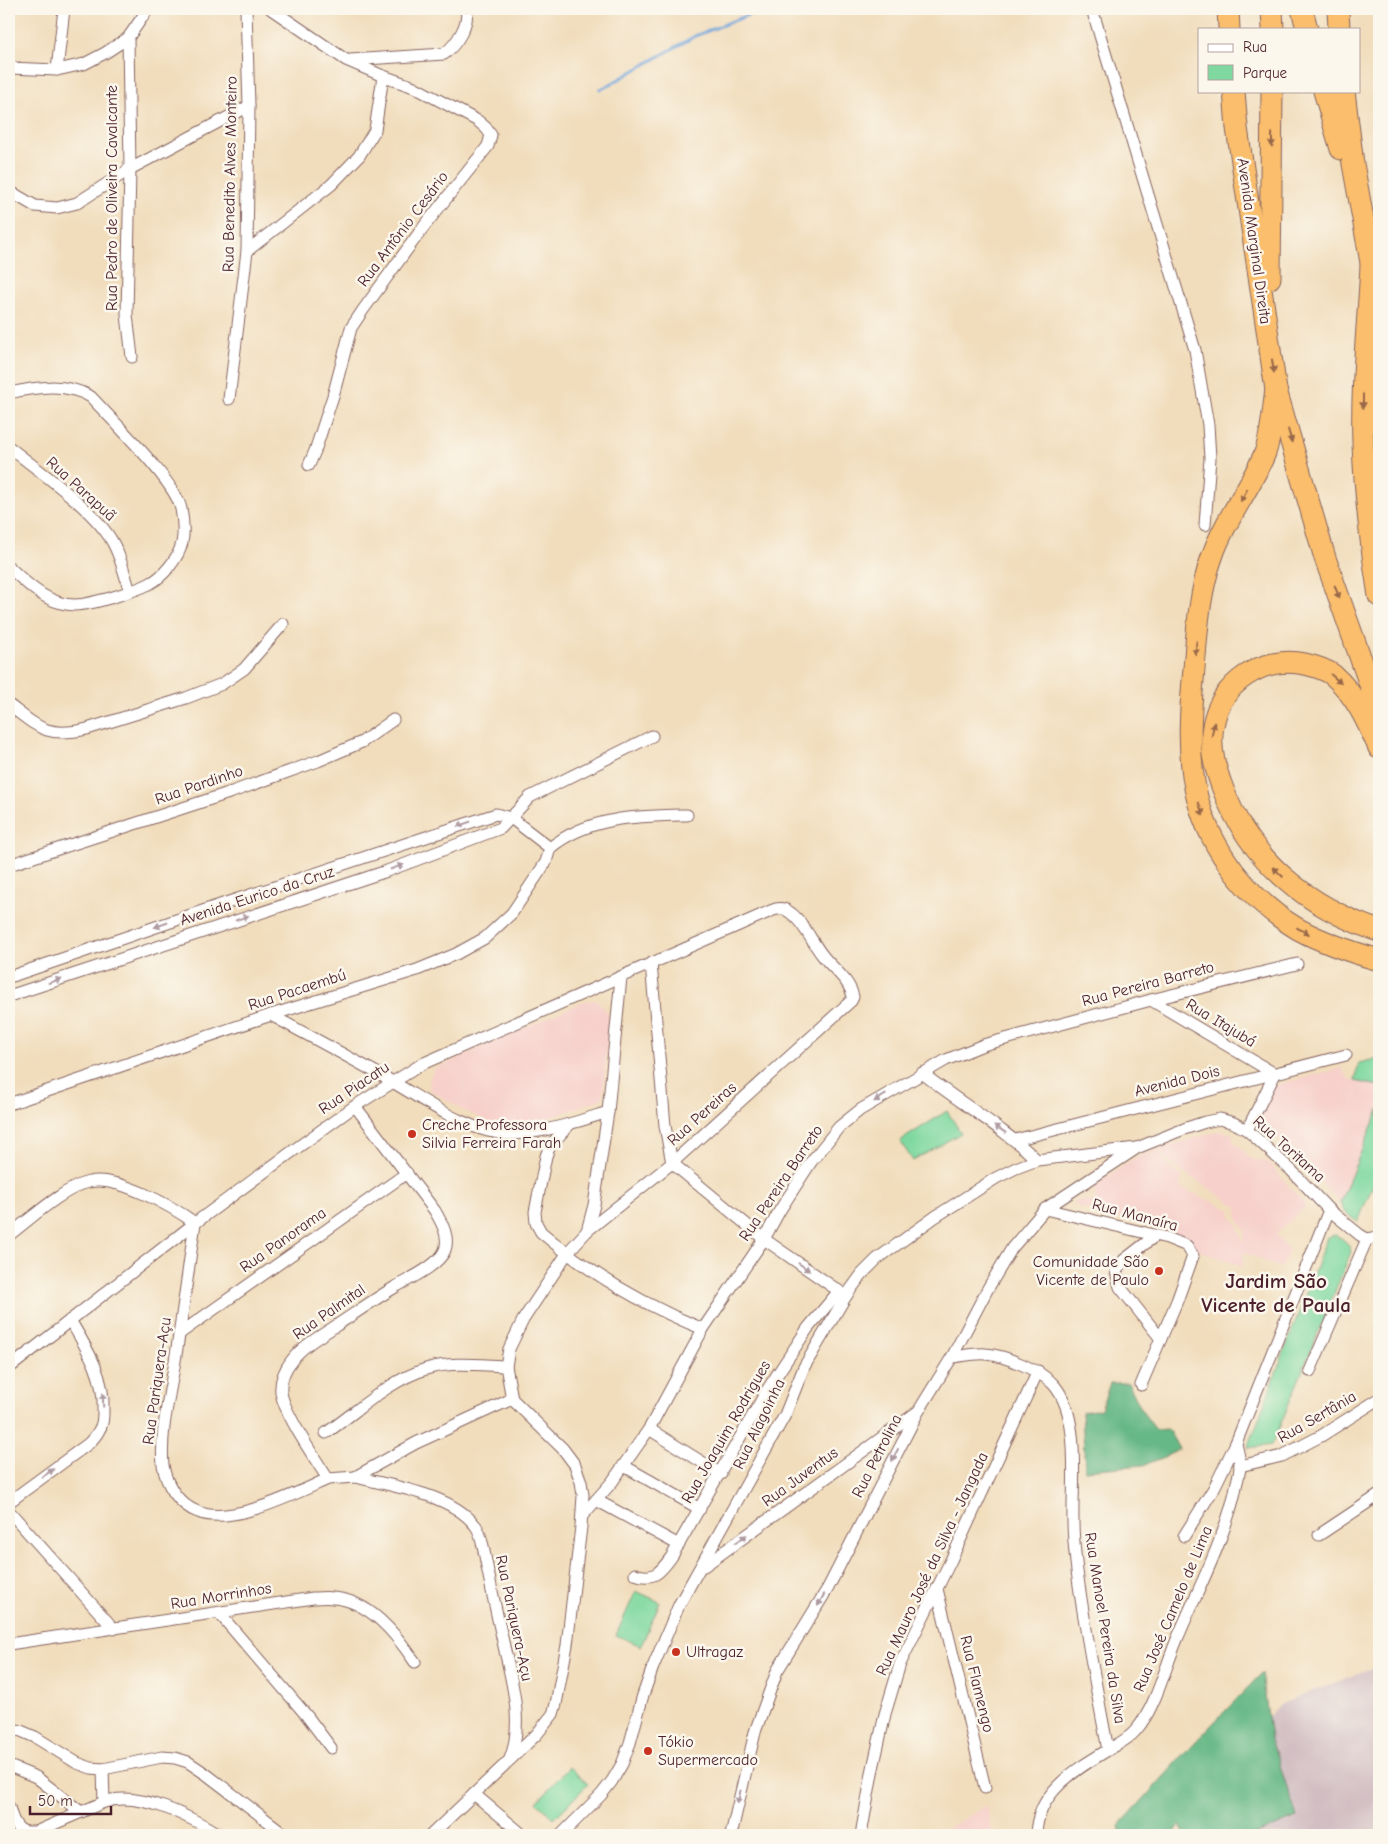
<svg xmlns="http://www.w3.org/2000/svg" width="1388" height="1844" font-family="'Comic Neue',sans-serif">
	<style>
		.built { fill: #f7d0cb }
		.industrial { fill: #d2bec2 }
		.green { fill: #7ed89f; stroke: #647c65 }
		.forest { fill: #66b886; stroke: #586c58 }
		.lines { fill: none; stroke-linecap: round; stroke-linejoin: round }
		.stream { stroke: #6aa2d9; stroke-width: 3 }
		.minor-casing { stroke: #84625e; stroke-width: 13 }
		.motorway-casing { stroke: #84625e; stroke-width: 23 }
		.minor { stroke: #fff; stroke-width: 11 }
		.motorway { stroke: #fabe6d; stroke-width: 21 }
		.oneway { fill: #996749 }
		.oneway2 { fill: #ae9aa0 }
		.poi-dot { fill: #c8321e; stroke: #fbf7ec; stroke-width: 2 }
		.labels { text-anchor: middle; dominant-baseline: central; stroke-width: 5; stroke-linejoin: round; paint-order: stroke }
		.street-label { font-size: 16px; fill: #4a1f2b; stroke: #fbf7ec }
		.poi-label { font-size: 16px; fill: #4a1f2b; stroke: #fbf7ec; text-anchor: start }
		.district-label { font-size: 21px; font-weight: bold; fill: #4a1f2b; stroke: #fbf7ec }
	</style>
	<rect width="100%" height="100%" fill="#fbf7ec"/>
	<filter id="ink" filterUnits="userSpaceOnUse"><feTurbulence type="fractalNoise" baseFrequency=".02" numOctaves="2"/><feDisplacementMap in="SourceGraphic" scale="10" xChannelSelector="R" yChannelSelector="G"/><feConvolveMatrix kernelMatrix="1 2 1 2 8 2 1 2 1" color-interpolation-filters="sRGB"/></filter>
	<filter id="wash" filterUnits="userSpaceOnUse"><feTurbulence type="fractalNoise" baseFrequency=".0096" numOctaves="4" result="noise"/><feDisplacementMap in="SourceGraphic" scale="20" xChannelSelector="R" yChannelSelector="G"/><feGaussianBlur stdDeviation="1.12" result="paint"/><feColorMatrix in="noise" values="0 0 0 0 0 0 0 0 0 0 0 0 0 0 0 0 0 1.4 0 .05"/><feComposite in="paint" operator="in"/></filter>
	<g filter="url(#wash)">
		<rect width="100%" height="100%" fill="#f1ddbc"/>
		<g class="built">
			<polygon points="597,1000 609,1015 603,1098 517,1130 495,1125 461,1109 430,1090 429,1080 434,1069 584,1001"/>
			<polygon points="1341,1068 1350,1080 1379,1086 1379,1109 1340,1202 1264,1124 1261,1109 1272,1086"/>
			<polygon points="1220,1131 1233,1134 1233,1141 1252,1159 1268,1162 1306,1206 1276,1234 1289,1250 1281,1268 1243,1252 1243,1267 1200,1251 1182,1235 1078,1207 1074,1203 1077,1200 1095,1201 1096,1192 1090,1190 1131,1160 1159,1148 1166,1162 1175,1172 1183,1176 1179,1187 1231,1210 1230,1216 1238,1224 1243,1243 1245,1231 1238,1219 1238,1207 1178,1169 1164,1156 1161,1148"/>
			<polygon points="986,1806 993,1835 937,1835"/>
		</g>
		<polygon class="industrial" points="1379,1665 1379,1835 1188,1835 1259,1726 1281,1704"/>
		<g class="green">
			<polygon points="1379,1058 1379,1086 1355,1081 1359,1063"/>
			<polygon points="1379,1109 1379,1170 1358,1222 1345,1213 1340,1202"/>
			<polygon points="947,1111 961,1133 913,1161 900,1141"/>
			<path d="M1335,1235C1344,1239 1349,1243 1351,1252L1275,1438L1271,1445L1248,1448L1327,1237Z"/>
			<polygon points="636,1591 660,1602 641,1646 616,1635"/>
			<polygon points="569,1767 588,1784 554,1819 537,1802"/>
		</g>
		<g class="forest">
			<polygon points="1110,1383 1128,1383 1144,1414 1156,1430 1168,1429 1179,1449 1165,1457 1143,1465 1085,1470 1082,1412 1101,1409"/>
			<polygon points="1262,1673 1271,1739 1297,1817 1254,1835 1185,1835 1180,1825 1173,1835 1121,1835 1119,1826 1196,1741"/>
		</g>
		<g class="lines">
			<polyline class="stream" points="600,90 695,36 763,9"/>
		</g>
	</g>
	<g filter="url(#ink)">
		<g class="lines">
			<g class="minor-casing">
				<g id="minor">
					<polyline points="1092,9 1195,350 1208,425 1210,458 1205,525"/>
					<polyline points="128,38 130,169 127,315 132,357"/>
					<path d="M350,60L444,54C456,45 470,24 466,9"/>
					<polyline points="9,68 57,70 84,64 105,53 128,38 148,9"/>
					<polyline points="57,70 64,9"/>
					<polyline points="9,191 35,206 57,208 77,203 130,169 249,106"/>
					<polyline points="247,251 331,185 359,156 375,130 383,76 346,60 271,9"/>
					<path d="M9,393C37,387 65,382 91,397C112,420 176,482 181,509C183,519 184,533 182,543C178,559 163,577 149,584C137,590 123,594 110,598C94,602 78,608 61,603C41,598 24,581 9,567"/>
					<polyline points="229,399 247,251 249,106 246,9"/>
					<path d="M9,447C40,472 99,512 115,547C122,561 125,577 130,591"/>
					<polyline points="309,465 315,451 333,396 351,328 363,310 422,229 488,146 491,135 486,128 478,121 414,87 383,76"/>
					<path d="M9,705C39,728 47,738 87,729L186,698L222,684L244,669L283,624"/>
					<path d="M550,848C588,816 640,816 687,815"/>
					<polyline points="9,865 232,792 318,761 362,742 393,720"/>
					<polyline points="651,963 665,1126 672,1163 764,1239 846,1296"/>
					<polyline points="9,977 232,901 496,814 511,818 550,848"/>
					<polyline points="9,996 387,871 501,828 530,797 652,736"/>
					<polyline points="1151,1000 1275,1074 1247,1130"/>
					<path d="M271,1015C311,1037 351,1058 391,1081C426,1101 469,1134 512,1134C545,1133 576,1122 608,1112"/>
					<path d="M922,1073C960,1103 1002,1127 1037,1160"/>
					<polyline points="9,1104 271,1015 417,970 456,954 485,938 512,913 546,862 550,848"/>
					<path d="M355,1106L435,1211C441,1222 450,1236 445,1250C439,1265 411,1278 397,1286C376,1298 357,1312 337,1325C321,1336 303,1345 292,1360C285,1369 280,1381 281,1392C283,1412 316,1460 328,1479L355,1477L416,1443L512,1399"/>
					<path d="M569,1125L550,1146L546,1156L535,1212L536,1223L541,1232C590,1274 644,1305 703,1329"/>
					<polyline points="1015,1140 1346,1055"/>
					<polyline points="1045,1209 1167,1238 1187,1246 1193,1256 1177,1301 1141,1385"/>
					<path d="M9,1235C29,1220 65,1187 89,1182C117,1175 173,1207 195,1223C188,1271 182,1319 174,1367C169,1398 160,1433 163,1465C166,1485 179,1505 198,1512C232,1526 296,1493 328,1479"/>
					<polyline points="1155,1236 1124,1260 1116,1271 1120,1287 1161,1339"/>
					<polyline points="179,1334 407,1173"/>
					<path d="M952,1357C963,1356 975,1353 986,1354C1004,1355 1042,1371 1054,1385C1081,1416 1072,1482 1073,1521C1073,1538 1075,1554 1077,1571C1085,1631 1097,1691 1108,1750"/>
					<path d="M9,1368L195,1223L301,1145L355,1106L422,1064L764,914C771,911 779,906 786,910C802,918 812,943 823,956C832,968 850,980 853,997L851,1001L672,1163L587,1231"/>
					<polyline points="1310,1371 1367,1239"/>
					<polyline points="649,1429 721,1474"/>
					<path d="M326,1433C358,1411 388,1381 426,1369C451,1361 480,1365 506,1366"/>
					<polyline points="624,1466 700,1509"/>
					<polyline points="1240,1466 1282,1456 1321,1436 1379,1399"/>
					<path d="M355,1477C392,1486 451,1494 475,1525C480,1530 481,1540 483,1546C489,1577 495,1607 502,1637C510,1676 525,1720 510,1759"/>
					<polyline points="596,1500 679,1545"/>
					<path d="M9,1502L88,1444C92,1440 96,1436 98,1432C103,1425 103,1418 103,1410C105,1376 87,1349 70,1320"/>
					<polyline points="9,1511 114,1629"/>
					<polyline points="582,1516 612,1482 649,1429 703,1329 764,1239 780,1210 811,1162 839,1127 860,1110 946,1060 983,1045 1151,1000 1297,964"/>
					<polyline points="1319,1535 1379,1495"/>
					<polyline points="1184,1536 1214,1488 1236,1443 1329,1210"/>
					<polyline points="704,1566 916,1413"/>
					<path d="M635,1574C655,1581 661,1571 672,1556L769,1387L808,1328L839,1291"/>
					<polyline points="937,1589 985,1788"/>
					<polyline points="219,1613 307,1716 331,1748"/>
					<path d="M9,1644L313,1598C320,1598 327,1597 333,1598C369,1600 396,1634 415,1662"/>
					<polyline points="9,1728 21,1731 35,1737 77,1763 91,1768 103,1769 162,1757 175,1758 188,1762 206,1774 286,1835"/>
					<polyline points="9,1766 36,1777 81,1812"/>
					<polyline points="474,1794 523,1835"/>
					<path d="M104,1802C139,1790 191,1817 220,1835"/>
					<path d="M9,1807C13,1824 19,1836 38,1831L104,1802L103,1769"/>
					<polyline points="431,1835 537,1734 553,1714 556,1704 567,1645 581,1527 583,1495 581,1482 575,1465 563,1449 512,1399 506,1366 509,1349 523,1320 568,1252 587,1231 594,1205 608,1112 621,977"/>
					<polyline points="561,1835 601,1795 612,1781 622,1764 630,1743 643,1695 653,1667 679,1605 785,1415 804,1367 846,1296 862,1274 877,1259 935,1217 996,1178 1016,1168 1037,1160 1136,1148"/>
					<polyline points="731,1835 755,1732 777,1671 828,1588 918,1412 952,1357 987,1290 1012,1248 1045,1209 1137,1148 1184,1129 1205,1122 1220,1119 1234,1123 1247,1130 1291,1170 1329,1210 1360,1235 1367,1239 1379,1237"/>
					<polyline points="861,1835 872,1773 885,1714 900,1664 951,1560 1038,1371"/>
					<path d="M1036,1835C1037,1792 1075,1770 1108,1750C1118,1744 1129,1739 1136,1730C1156,1708 1166,1664 1178,1637C1198,1589 1223,1543 1235,1492C1236,1483 1240,1474 1240,1466C1240,1458 1237,1450 1236,1443"/>
				</g>
			</g>
			<g class="motorway-casing">
				<g id="motorway">
					<polyline points="1228,9 1229,29"/>
					<polyline points="1272,9 1273,29"/>
					<polyline points="1302,9 1307,29"/>
					<polyline points="1338,9 1339,29"/>
					<polyline points="1234,91 1237,128 1276,390 1325,558 1379,710"/>
					<polyline points="1324,91 1341,149"/>
					<polyline points="1344,91 1353,164 1374,279"/>
					<path d="M1371,265C1368,325 1361,385 1363,444C1365,495 1371,546 1379,596"/>
					<polyline points="1270,278 1272,91"/>
					<path d="M1276,390C1273,410 1272,433 1265,453C1250,489 1224,521 1212,557C1199,593 1197,632 1194,669C1190,711 1187,755 1197,797C1211,851 1250,901 1298,929C1324,943 1351,952 1379,960"/>
					<path d="M1379,748C1367,721 1355,694 1333,675C1325,669 1314,666 1305,664C1263,655 1220,683 1213,726C1209,748 1215,768 1223,789C1250,861 1308,907 1379,931"/>
				</g>
			</g>
			<use href="#minor" class="minor"/>
			<use href="#motorway" class="motorway"/>
		</g>
		<defs><path id="oneway-solid" d="M-6-.8H1V-3.2L6.5 0L1 3.2V.8H-6Z" transform="scale(1.25)"/></defs>
		<g class="oneway">
			<use href="#oneway-solid" transform="translate(1272 140) rotate(91)"/>
			<use href="#oneway-solid" transform="translate(1273 366) rotate(81)"/>
			<use href="#oneway-solid" transform="translate(1363 401) rotate(90)"/>
			<use href="#oneway-solid" transform="translate(1290 436) rotate(74)"/>
			<use href="#oneway-solid" transform="translate(1244 495) rotate(118)"/>
			<use href="#oneway-solid" transform="translate(1337 592) rotate(70)"/>
			<use href="#oneway-solid" transform="translate(1196 648) rotate(95)"/>
			<use href="#oneway-solid" transform="translate(1336 679) rotate(41)"/>
			<use href="#oneway-solid" transform="translate(1213 729) rotate(-81)"/>
			<use href="#oneway-solid" transform="translate(1201 809) rotate(70)"/>
			<use href="#oneway-solid" transform="translate(1278 872) rotate(-136)"/>
			<use href="#oneway-solid" transform="translate(1303 931) rotate(28)"/>
		</g>
		<g class="oneway2">
			<use href="#oneway-solid" transform="translate(464 824) rotate(161)"/>
			<use href="#oneway-solid" transform="translate(397 867) rotate(-19)"/>
			<use href="#oneway-solid" transform="translate(242 918) rotate(-20)"/>
			<use href="#oneway-solid" transform="translate(161 925) rotate(161)"/>
			<use href="#oneway-solid" transform="translate(55 981) rotate(-18)"/>
			<use href="#oneway-solid" transform="translate(880 1098) rotate(149)"/>
			<use href="#oneway-solid" transform="translate(1000 1129) rotate(-146)"/>
			<use href="#oneway-solid" transform="translate(804 1267) rotate(35)"/>
			<use href="#oneway-solid" transform="translate(103 1400) rotate(-92)"/>
			<use href="#oneway-solid" transform="translate(895 1455) rotate(117)"/>
			<use href="#oneway-solid" transform="translate(48 1473) rotate(-36)"/>
			<use href="#oneway-solid" transform="translate(741 1539) rotate(-36)"/>
			<use href="#oneway-solid" transform="translate(821 1600) rotate(119)"/>
			<use href="#oneway-solid" transform="translate(739 1797) rotate(103)"/>
		</g>
	</g>
	<g class="poi-dot">
		<circle cx="412" cy="1134" r="5"/>
		<circle cx="1159" cy="1271" r="5"/>
		<circle cx="676" cy="1652" r="5"/>
		<circle cx="648" cy="1751" r="5"/>
	</g>
	<g class="labels">
		<g class="street-label">
			<text transform="translate(230 174) rotate(-89)">Rua Benedito Alves Monteiro</text>
			<text transform="translate(112 198) rotate(-90)">Rua Pedro de Oliveira Cavalcante</text>
			<text transform="translate(403 229) rotate(-53)">Rua Antônio Cesário</text>
			<text transform="translate(1254 241) rotate(82)">Avenida Marginal Direita</text>
			<text transform="translate(81 489) rotate(42)">Rua Parapuã</text>
			<text transform="translate(199 785) rotate(-19)">Rua Pardinho</text>
			<text transform="translate(257 896) rotate(-18)">Avenida Eurico da Cruz</text>
			<text transform="translate(1148 984) rotate(-15)">Rua Pereira Barreto</text>
			<text transform="translate(297 990) rotate(-18)">Rua Pacaembú</text>
			<text transform="translate(1221 1023) rotate(31)">Rua Itajubá</text>
			<text transform="translate(1177 1081) rotate(-14)">Avenida Dois</text>
			<text transform="translate(354 1088) rotate(-34)">Rua Piacatu</text>
			<text transform="translate(702 1114) rotate(-42)">Rua Pereiras</text>
			<text transform="translate(1289 1149) rotate(42)">Rua Toritama</text>
			<text transform="translate(781 1183) rotate(-56)">Rua Pereira Barreto</text>
			<text transform="translate(1135 1215) rotate(15)">Rua Manaíra</text>
			<text transform="translate(283 1240) rotate(-35)">Rua Panorama</text>
			<text transform="translate(329 1312) rotate(-35)">Rua Palmital</text>
			<text transform="translate(157 1381) rotate(-82)">Rua Pariquera-Açu</text>
			<text transform="translate(1317 1417) rotate(-30)">Rua Sertânia</text>
			<text transform="translate(759 1424) rotate(-64)">Rua Alagoinha</text>
			<text transform="translate(726 1432) rotate(-60)">Rua Joaquim Rodrigues</text>
			<text transform="translate(877 1456) rotate(-63)">Rua Petrolina</text>
			<text transform="translate(800 1477) rotate(-36)">Rua Juventus</text>
			<text transform="translate(932 1564) rotate(-65)">Rua Mauro José da Silva - Jangada</text>
			<text transform="translate(221 1596) rotate(-9)">Rua Morrinhos</text>
			<text transform="translate(1173 1609) rotate(-67)">Rua José Camelo de Lima</text>
			<text transform="translate(514 1618) rotate(78)">Rua Pariquera-Açu</text>
			<text transform="translate(1105 1628) rotate(81)">Rua Manoel Pereira da Silva</text>
			<text transform="translate(977 1684) rotate(76)">Rua Flamengo</text>
		</g>
		<g class="poi-label">
			<text x="422" y="1125">Creche Professora<tspan x="422" dy="18">Silvia Ferreira Farah</tspan></text>
			<text x="1149" y="1262" text-anchor="end">Comunidade São<tspan x="1149" dy="18">Vicente de Paulo</tspan></text>
			<text x="686" y="1652">Ultragaz</text>
			<text x="658" y="1742">Tókio<tspan x="658" dy="18">Supermercado</tspan></text>
		</g>
		<g class="district-label">
			<text x="1276" y="1281">Jardim São<tspan x="1276" dy="24">Vicente de Paula</tspan></text>
		</g>
	</g>
	<rect width="1388" height="1844" fill="none" stroke="#fbf7ec" stroke-width="30"/>
	<rect x="1198" y="28" width="162" height="65" fill="#fbf7ec" stroke="#b4a19f"/>
	<rect x="1208" y="44" width="25" height="8" fill="#ffffff" stroke="#b4a19f"/>
	<text x="1243" y="52" font-size="15" fill="#4a1f2b">Rua</text>
	<rect x="1208" y="65" width="25" height="15" fill="#7ed89f" stroke="#b4a19f"/>
	<text x="1243" y="78" font-size="15" fill="#4a1f2b">Parque</text>
	<path d="M30 1806v8h81v-8" fill="none" stroke="#4a1f2b" stroke-width="2.5"/>
	<text x="38" y="1806" font-size="15" fill="#4a1f2b" stroke="#fbf7ec" stroke-width="4" paint-order="stroke">50 m</text>
</svg>
